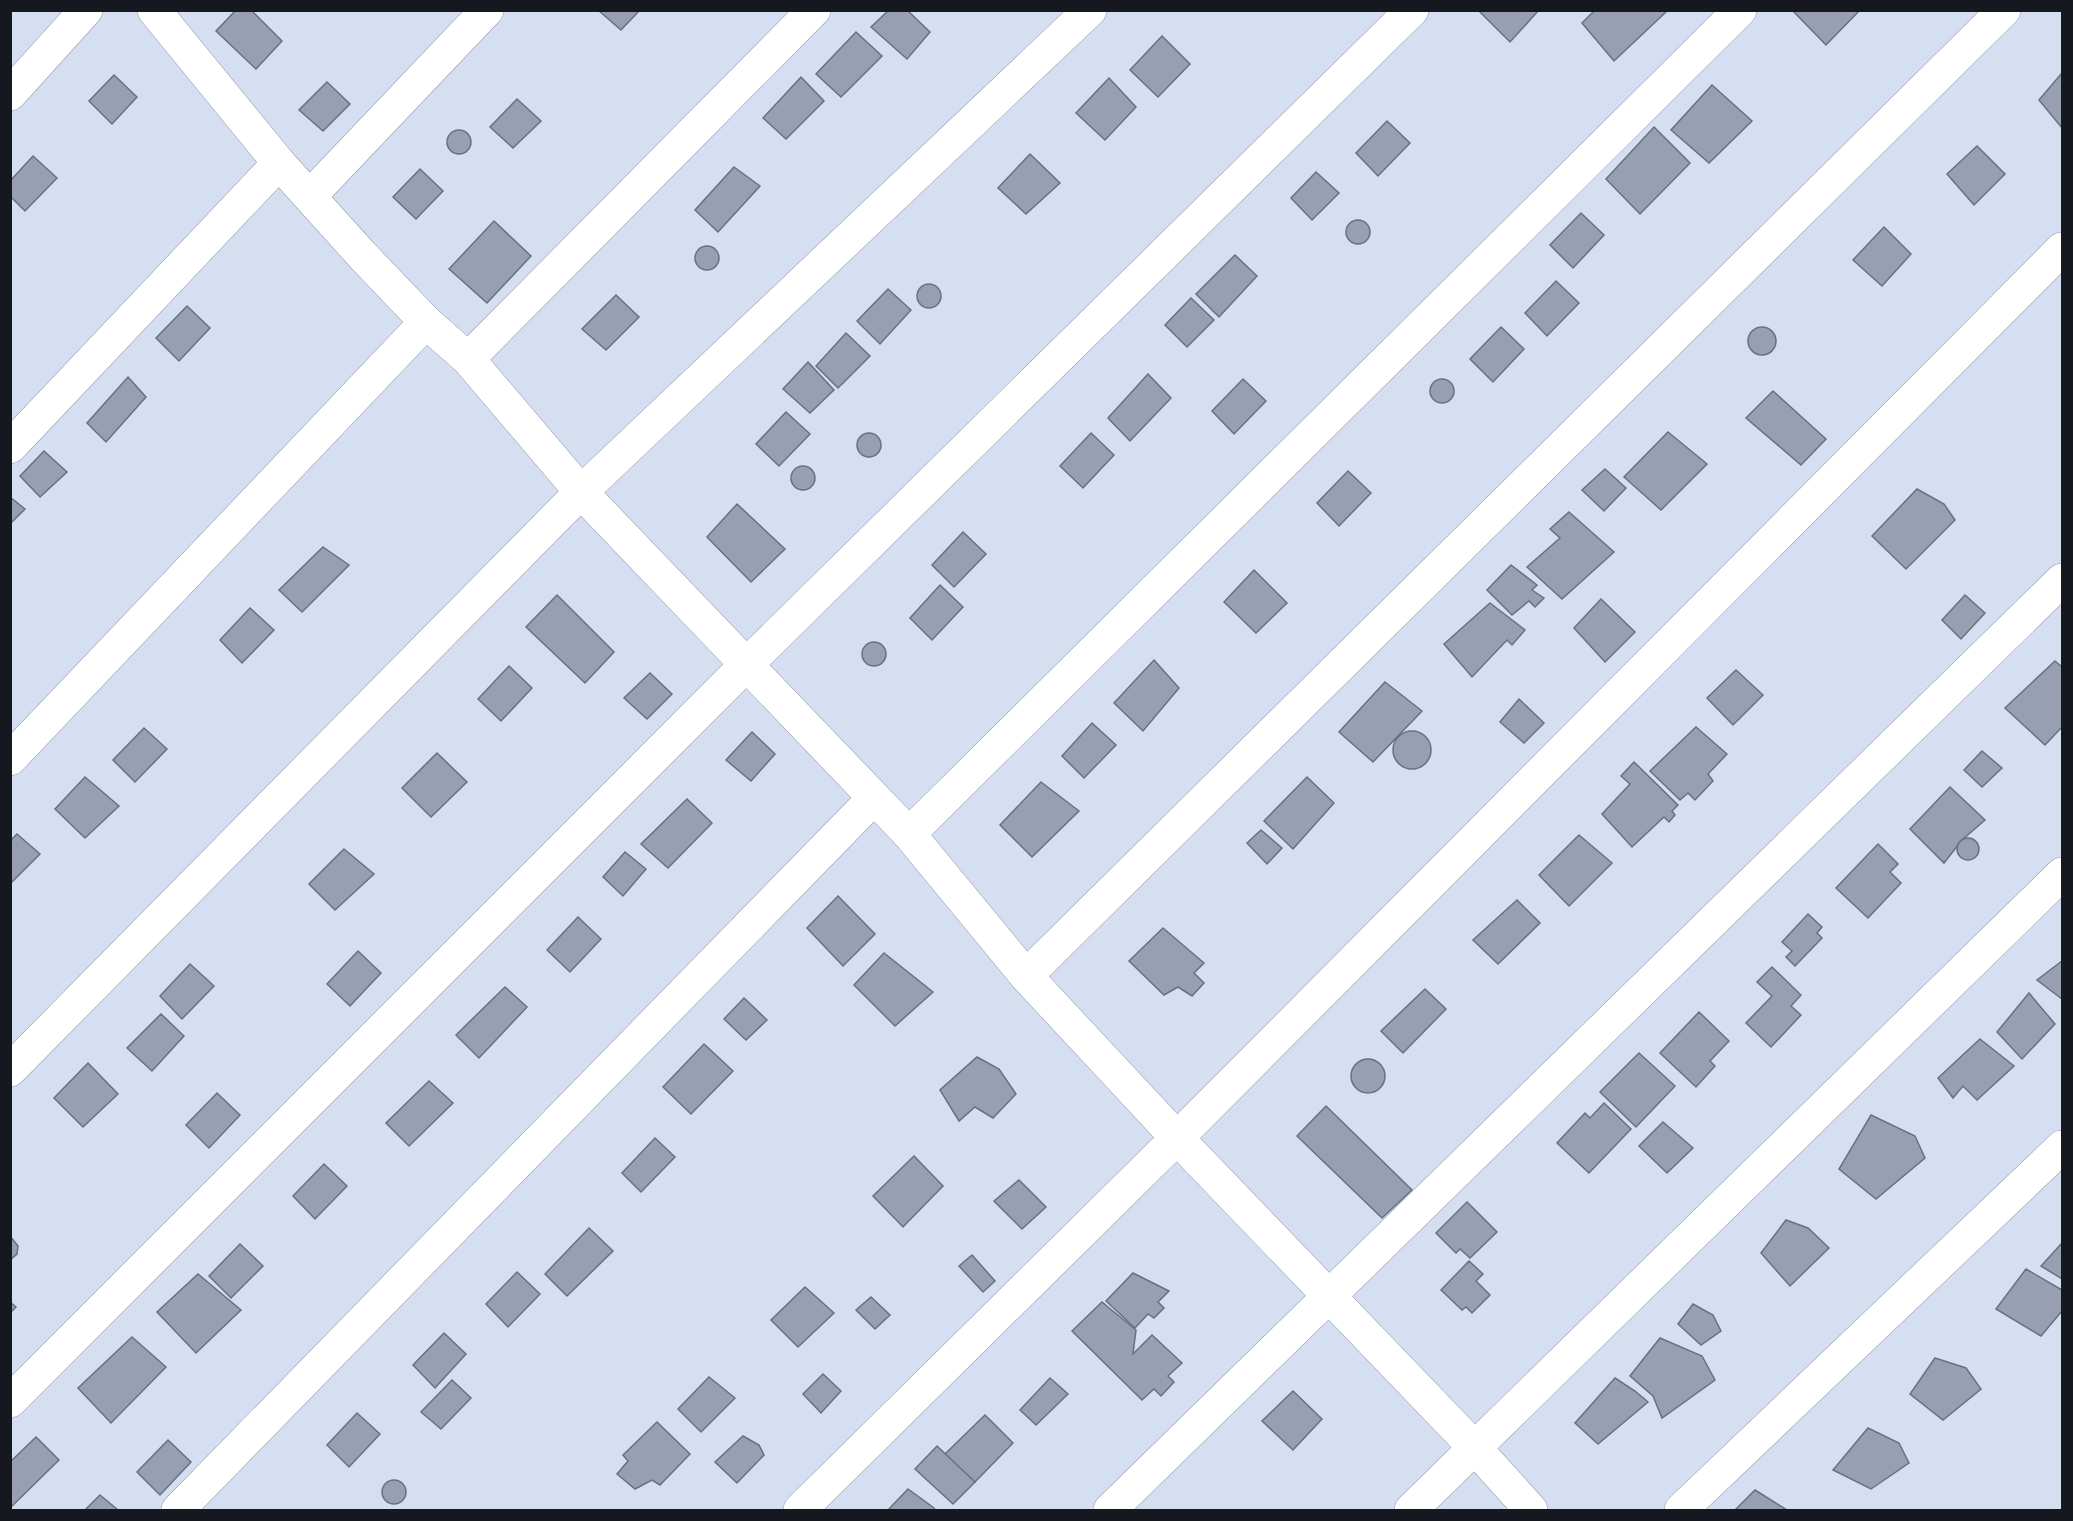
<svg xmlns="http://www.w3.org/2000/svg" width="2073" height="1521" font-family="'Roboto Serif',serif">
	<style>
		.building { fill: #989fb2; stroke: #697081; stroke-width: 1.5 }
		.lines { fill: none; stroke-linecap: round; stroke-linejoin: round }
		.minor-casing { stroke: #929aac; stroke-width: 34 }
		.tertiary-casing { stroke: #929aac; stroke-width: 34 }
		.minor { stroke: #fff; stroke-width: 33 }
		.tertiary { stroke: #fff; stroke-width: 33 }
	</style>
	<rect width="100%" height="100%" fill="#d6def2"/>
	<g class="building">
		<polygon points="236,10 251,10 282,41 256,69 216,31"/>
		<polygon points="598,10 640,10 621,30"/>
		<polygon points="889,10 907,10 930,32 907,59 871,27"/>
		<polygon points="1478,10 1539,10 1510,42"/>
		<polygon points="1595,10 1666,10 1667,11 1614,61 1582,23"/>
		<polygon points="1792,10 1860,10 1826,45"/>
		<polygon points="856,32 882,56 841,97 816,74"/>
		<polygon points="1162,36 1190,64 1158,97 1130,70"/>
		<polygon points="2061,74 2062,75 2062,128 2039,100"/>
		<polygon points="114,75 137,97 112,124 89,101"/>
		<polygon points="801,77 824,101 786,139 763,118"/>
		<polygon points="1109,78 1136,107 1105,140 1076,113"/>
		<polygon points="327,82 350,104 323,131 299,110"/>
		<polygon points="1712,85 1752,121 1709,163 1671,130"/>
		<polygon points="517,99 541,121 513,148 490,127"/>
		<polygon points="1387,121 1410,143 1378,176 1356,153"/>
		<polygon points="1654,127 1690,163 1640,214 1606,179"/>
		<circle cx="459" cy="142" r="12"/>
		<polygon points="1977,146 2005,174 1974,205 1947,174"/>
		<polygon points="1030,154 1060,183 1026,214 998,188"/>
		<polygon points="33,156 57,178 25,211 10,196 10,181"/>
		<polygon points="734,167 760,186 718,232 695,210"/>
		<polygon points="420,169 443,191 416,219 393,197"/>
		<polygon points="1316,172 1339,193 1312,220 1291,198"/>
		<polygon points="1581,213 1604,235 1573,268 1550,245"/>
		<circle cx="1358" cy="232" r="12"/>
		<polygon points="494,221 531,256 487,303 449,269"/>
		<polygon points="1884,227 1911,254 1882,286 1853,260"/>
		<circle cx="707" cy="258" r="12"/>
		<polygon points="1235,255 1257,276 1219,317 1196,294"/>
		<polygon points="1556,281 1579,303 1547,336 1525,313"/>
		<circle cx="929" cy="296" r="12"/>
		<polygon points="888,289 911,310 880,344 857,321"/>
		<polygon points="616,295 639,317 606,350 582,329"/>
		<polygon points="1191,298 1214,320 1187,347 1165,325"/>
		<polygon points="187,306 210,328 179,361 156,338"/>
		<circle cx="1762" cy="341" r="14"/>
		<polygon points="1501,327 1524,349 1493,382 1470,359"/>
		<polygon points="846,333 870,356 838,388 816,366"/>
		<polygon points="808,362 834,390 810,413 783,389"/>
		<polygon points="1148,374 1171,398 1130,441 1108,418"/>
		<polygon points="128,377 146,397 106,442 87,423"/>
		<circle cx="1442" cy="391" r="12"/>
		<polygon points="1243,379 1266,401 1234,434 1212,411"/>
		<polygon points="1773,391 1826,439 1801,465 1746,418"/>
		<polygon points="786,412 810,434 779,466 756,444"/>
		<polygon points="1668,432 1707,464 1661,510 1624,477"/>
		<circle cx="869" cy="445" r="12"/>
		<polygon points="1091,433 1114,455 1083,488 1060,466"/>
		<polygon points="44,451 67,472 40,497 20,476"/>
		<circle cx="803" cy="478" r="12"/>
		<polygon points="1605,469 1626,488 1604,511 1582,490"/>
		<polygon points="1348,471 1371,493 1339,526 1317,503"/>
		<polygon points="1917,489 1944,504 1955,520 1906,569 1872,536"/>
		<polygon points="10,497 25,509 10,524"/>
		<polygon points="737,504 785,549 751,582 707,537"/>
		<polygon points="1569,512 1614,552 1562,599 1527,567 1560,538 1550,529"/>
		<polygon points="963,532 986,554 954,587 932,565"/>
		<polygon points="323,547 349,565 302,612 279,590"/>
		<polygon points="1511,565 1537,585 1532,590 1544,598 1535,607 1529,601 1512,615 1487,590"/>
		<polygon points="1254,570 1287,603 1256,633 1224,602"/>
		<polygon points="940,585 963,607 932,640 910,618"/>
		<polygon points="557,595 614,652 585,683 526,627"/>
		<polygon points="1965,595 1985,613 1961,639 1942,620"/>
		<polygon points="1601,599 1635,632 1605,662 1574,628"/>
		<polygon points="1490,603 1525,630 1512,645 1507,640 1472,677 1444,644"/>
		<polygon points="250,608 274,630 242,663 220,640"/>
		<circle cx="874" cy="654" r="12"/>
		<polygon points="1154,660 1179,688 1143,731 1114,703"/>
		<polygon points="2055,661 2062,667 2062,727 2045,745 2005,708"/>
		<polygon points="509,666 532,688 501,721 478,699"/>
		<polygon points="1736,670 1763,695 1733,725 1707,698"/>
		<polygon points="650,673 672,694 647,719 624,698"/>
		<polygon points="1385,682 1422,711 1373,762 1339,732"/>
		<polygon points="1519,699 1544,723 1524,743 1500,722"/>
		<polygon points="1092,723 1116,745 1084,778 1062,756"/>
		<polygon points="1696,727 1727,754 1708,774 1713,781 1695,800 1688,793 1680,800 1650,771"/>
		<polygon points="144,728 167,749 135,782 113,760"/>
		<circle cx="1412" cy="750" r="19"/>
		<polygon points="752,732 775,754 751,781 726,760"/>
		<polygon points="1982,751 2002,768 1982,787 1964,770"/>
		<polygon points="437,753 467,782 431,817 402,788"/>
		<polygon points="1634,762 1678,805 1672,811 1675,815 1669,822 1664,817 1632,847 1602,814 1630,784 1621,776"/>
		<polygon points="85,777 119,806 85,838 55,809"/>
		<polygon points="1307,777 1334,803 1293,849 1264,821"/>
		<polygon points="1041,782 1079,811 1032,857 1000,825"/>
		<polygon points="1950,787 1985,820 1962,840 1944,863 1910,829"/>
		<polygon points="687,799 712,823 668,868 641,844"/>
		<polygon points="1261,830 1282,848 1267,864 1247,843"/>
		<polygon points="17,834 40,854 10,884 10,841"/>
		<polygon points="1579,835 1612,863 1569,906 1539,875"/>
		<circle cx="1968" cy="849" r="11"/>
		<polygon points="1878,844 1898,864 1890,872 1901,883 1868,918 1836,888"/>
		<polygon points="344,849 374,874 335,910 309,884"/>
		<polygon points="625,852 646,869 623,896 603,877"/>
		<polygon points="838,896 875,934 843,966 807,928"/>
		<polygon points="1517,900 1540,923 1498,964 1473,940"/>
		<polygon points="1808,914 1822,927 1817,933 1822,938 1795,966 1786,957 1792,951 1782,942"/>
		<polygon points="578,917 601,939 570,972 547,950"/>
		<polygon points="1163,928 1204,963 1194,973 1204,983 1192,996 1178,987 1164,995 1129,961"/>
		<polygon points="358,951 381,973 350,1006 327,984"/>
		<polygon points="884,953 933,992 895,1026 854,985"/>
		<polygon points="2062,961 2062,999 2037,980"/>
		<polygon points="190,964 214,986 182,1019 160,996"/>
		<polygon points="1772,967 1801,995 1791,1006 1801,1015 1771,1047 1746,1023 1772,996 1757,982"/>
		<polygon points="505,987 527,1007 479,1058 456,1035"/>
		<polygon points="1425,989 1446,1009 1403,1053 1381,1031"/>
		<polygon points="2029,993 2055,1024 2022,1059 1997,1032"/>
		<polygon points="744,998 767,1020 746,1040 724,1019"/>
		<polygon points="1699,1012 1729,1041 1710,1061 1715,1066 1696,1087 1660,1053"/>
		<polygon points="161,1014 184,1036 152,1071 127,1048"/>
		<polygon points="1980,1039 2014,1066 1977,1100 1963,1086 1953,1098 1938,1078"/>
		<polygon points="704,1044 733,1071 691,1114 663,1087"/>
		<polygon points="1639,1053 1675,1086 1636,1127 1600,1092"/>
		<polygon points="977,1057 999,1069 1016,1094 993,1118 975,1107 959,1121 940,1090"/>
		<circle cx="1368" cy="1076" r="17"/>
		<polygon points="88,1063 118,1094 83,1127 54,1098"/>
		<polygon points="429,1081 453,1103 409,1146 386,1123"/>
		<polygon points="217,1093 240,1115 209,1148 186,1125"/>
		<polygon points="1604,1103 1631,1129 1589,1173 1557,1143 1585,1113 1590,1118"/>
		<polygon points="1326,1106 1412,1190 1382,1218 1297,1136"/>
		<polygon points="1871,1115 1915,1136 1925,1158 1876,1199 1839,1169"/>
		<polygon points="1663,1122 1693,1148 1667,1173 1639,1146"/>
		<polygon points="655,1138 675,1157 641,1192 622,1173"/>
		<polygon points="914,1156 943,1186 903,1227 873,1196"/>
		<polygon points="324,1164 347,1186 315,1219 293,1196"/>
		<polygon points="1019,1180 1046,1207 1022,1229 994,1201"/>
		<polygon points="1467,1202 1497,1232 1470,1258 1460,1249 1456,1253 1436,1233"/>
		<polygon points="1786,1220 1808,1228 1829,1248 1790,1286 1761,1253"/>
		<polygon points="589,1228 613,1251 567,1296 545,1274"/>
		<polygon points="10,1236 18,1246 17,1254 10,1260"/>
		<polygon points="2062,1243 2062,1279 2041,1266"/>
		<polygon points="240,1244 263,1266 231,1298 209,1276"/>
		<polygon points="972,1255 995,1281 983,1292 959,1266"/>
		<polygon points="1469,1261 1483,1274 1476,1281 1490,1295 1472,1313 1466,1307 1462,1310 1441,1290"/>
		<polygon points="2026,1269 2062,1290 2062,1311 2041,1336 1996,1309"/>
		<polygon points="517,1272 540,1294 508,1327 486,1304"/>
		<polygon points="1133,1273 1169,1291 1158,1302 1164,1308 1154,1318 1148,1314 1135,1328 1106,1301"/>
		<polygon points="198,1274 241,1310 196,1353 157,1312"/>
		<polygon points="805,1287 834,1313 798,1347 771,1320"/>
		<polygon points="871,1297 890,1315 875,1329 856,1310"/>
		<polygon points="10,1302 16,1307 10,1313"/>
		<polygon points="1102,1302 1136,1330 1133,1354 1152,1335 1182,1363 1168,1376 1174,1382 1161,1396 1154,1389 1142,1400 1072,1331"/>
		<polygon points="1693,1304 1713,1315 1721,1331 1701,1345 1678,1324"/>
		<polygon points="444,1333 466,1354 435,1388 413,1365"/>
		<polygon points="132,1337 166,1367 111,1423 78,1388"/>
		<polygon points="1660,1338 1702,1356 1715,1380 1662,1418 1653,1396 1630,1376"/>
		<polygon points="1935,1358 1966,1368 1981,1389 1943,1420 1910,1394"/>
		<polygon points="823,1374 841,1391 821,1413 803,1394"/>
		<polygon points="709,1377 735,1398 701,1432 678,1409"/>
		<polygon points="1050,1378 1068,1394 1036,1425 1020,1410"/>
		<polygon points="1615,1378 1635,1391 1648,1402 1598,1444 1575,1423"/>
		<polygon points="452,1380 471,1398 441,1429 421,1412"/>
		<polygon points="1293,1391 1322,1419 1293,1450 1262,1421"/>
		<polygon points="357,1413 380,1434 349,1467 327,1445"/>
		<polygon points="985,1415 1013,1443 975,1482 944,1455"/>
		<polygon points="657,1422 690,1454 660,1485 652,1480 635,1489 617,1474 628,1461 623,1455"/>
		<polygon points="1868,1428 1899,1443 1909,1463 1871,1489 1833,1470"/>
		<polygon points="743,1436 759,1445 764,1455 737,1483 715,1462"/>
		<polygon points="36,1437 59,1460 10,1508 10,1462"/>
		<polygon points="168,1440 191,1462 160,1495 137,1472"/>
		<polygon points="937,1446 975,1482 953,1504 915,1469"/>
		<circle cx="394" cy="1492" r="12"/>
		<polygon points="908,1489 934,1508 935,1510 888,1510"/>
		<polygon points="1755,1490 1787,1510 1735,1510"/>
		<polygon points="100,1495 118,1510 85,1510"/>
	</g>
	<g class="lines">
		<g class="minor-casing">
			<g id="minor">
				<polyline points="10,94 86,10"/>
				<polyline points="310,196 487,10"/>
				<polyline points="468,359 814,10"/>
				<polyline points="10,447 279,163"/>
				<polyline points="581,492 1090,10"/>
				<polyline points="10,759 426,322"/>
				<polyline points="909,834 1740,10"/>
				<polyline points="1026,976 2004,10"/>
				<polyline points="10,1401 746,665 1412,10"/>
				<polyline points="178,1510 874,798"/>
				<polyline points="800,1510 1177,1138 2062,249"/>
				<polyline points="1110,1510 2062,580"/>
				<polyline points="1411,1510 2062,874"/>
				<polyline points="1681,1510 2062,1147"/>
			</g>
		</g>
		<g class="tertiary-casing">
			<g id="tertiary">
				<polyline points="154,10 279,163 362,255 426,322 468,359 581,492 909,834 1026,976 1177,1138 1475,1448 1531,1510"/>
				<polyline points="10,1070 581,492"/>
			</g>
		</g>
		<use href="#minor" class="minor"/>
		<use href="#tertiary" class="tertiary"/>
	</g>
	<rect width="2073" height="1521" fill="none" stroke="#16181f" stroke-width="24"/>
</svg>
